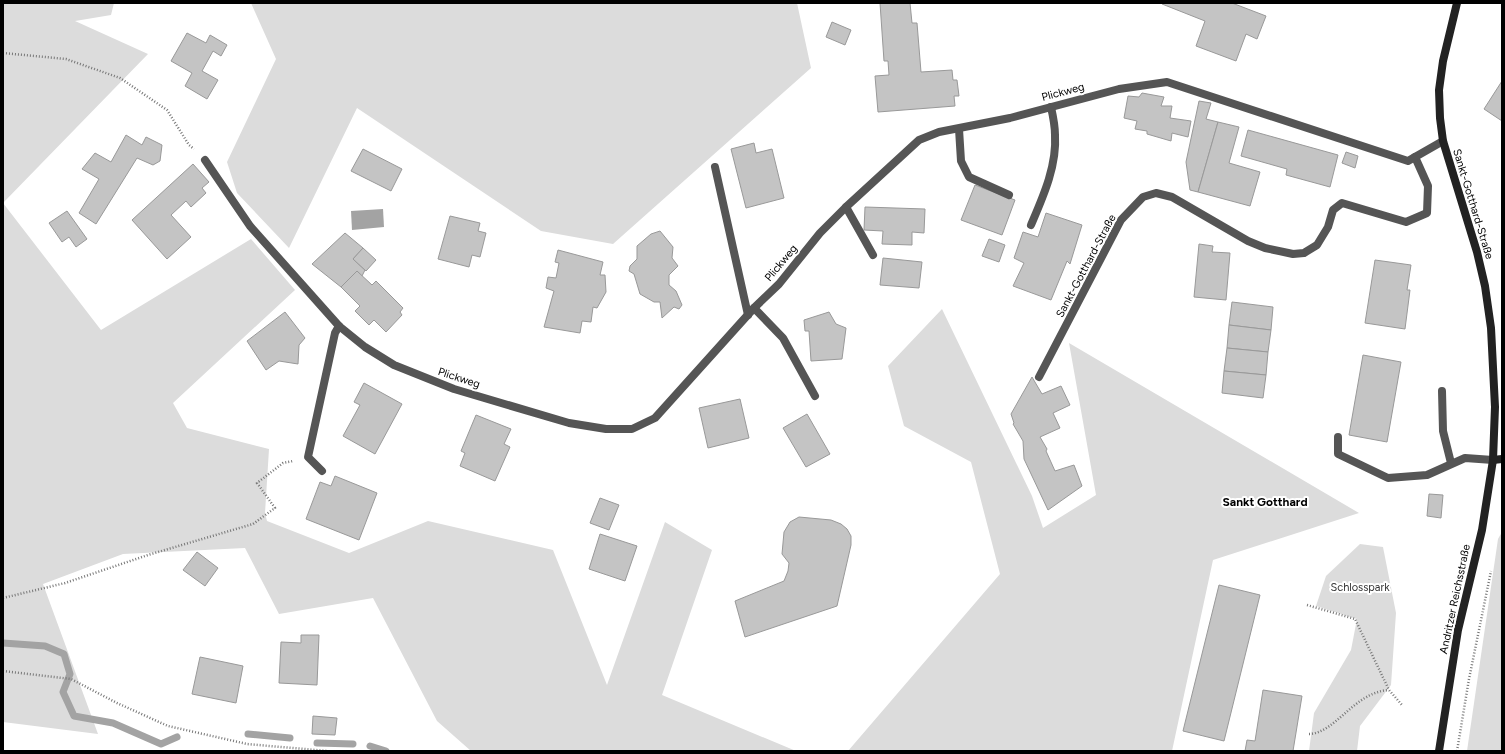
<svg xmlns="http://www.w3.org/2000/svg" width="1505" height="754" font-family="Figtree,sans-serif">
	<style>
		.green { fill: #dcdcdc }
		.water { fill: #a3a3a3 }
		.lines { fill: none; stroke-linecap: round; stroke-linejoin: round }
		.stream { stroke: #a3a3a3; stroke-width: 7 }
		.building { fill: #c4c4c4; stroke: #999 }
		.path { stroke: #777; stroke-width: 2.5; stroke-dasharray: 1 2; stroke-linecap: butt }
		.lane { stroke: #555; stroke-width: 8 }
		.street { stroke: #555; stroke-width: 8 }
		.secondary { stroke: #222; stroke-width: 8 }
		.labels { text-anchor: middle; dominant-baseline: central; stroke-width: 4; stroke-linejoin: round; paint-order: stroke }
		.street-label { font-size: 11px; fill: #000; stroke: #fff }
		.park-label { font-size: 11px; fill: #333; stroke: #fff }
		.neighbourhood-label { font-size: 12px; font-weight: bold; fill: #000; stroke: #fff }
	</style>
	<rect width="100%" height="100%" fill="#fff"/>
	<g class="green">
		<polygon points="3,3 114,3 111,15 75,21 148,54 3,203 101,330 251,239 295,290 173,403 187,428 269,449 265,513 267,521 349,553 428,521 553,550 607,685 665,522 712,550 662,695 796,751 471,751 437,721 373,598 279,614 245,548 123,554 43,584 98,734 3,722"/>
		<polygon points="251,3 797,3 811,68 613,244 541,231 357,108 289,248 237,193 227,162 276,59"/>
		<polygon points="942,309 1032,496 1043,528 1096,495 1069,343 1359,513 1213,560 1172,751 848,751 1000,574 971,462 904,426 888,366"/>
		<polygon points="1502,532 1502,751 1467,751 1498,539"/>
		<polygon points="1360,544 1383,547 1396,613 1391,685 1360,726 1357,751 1309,751 1314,713 1351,650 1357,619 1316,606 1326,576"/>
	</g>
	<polygon class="water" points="383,209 384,227 352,230 351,211"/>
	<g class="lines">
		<g class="stream">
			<polyline points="3,643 45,646 64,654 70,674 63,692 74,716 113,723 161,744 177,737"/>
			<polyline points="248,734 290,738"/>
			<polyline points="317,743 353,744"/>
			<polyline points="370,746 386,751"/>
		</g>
	</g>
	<g class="building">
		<polygon points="880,3 910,3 912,23 917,23 921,72 952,70 953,80 957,80 959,96 954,96 955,106 878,112 875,76 889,75 888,61 884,61"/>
		<polygon points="1162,3 1232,3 1266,16 1257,39 1246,34 1236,61 1196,46 1205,21 1162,4"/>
		<polygon points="832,22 851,30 845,45 826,37"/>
		<polygon points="187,33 206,43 210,35 227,45 221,56 213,51 202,71 218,80 207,99 185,86 192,73 171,61"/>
		<polygon points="1502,81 1502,121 1484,109"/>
		<polygon points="1142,93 1164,97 1161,106 1172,106 1170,118 1191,121 1188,137 1172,133 1171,141 1147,134 1147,131 1135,129 1137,121 1124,118 1128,96 1139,97"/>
		<polygon points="1199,101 1211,103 1206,119 1218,122 1198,192 1190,190 1186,162"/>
		<polygon points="1218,122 1239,127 1229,163 1260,172 1250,206 1198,192"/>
		<polygon points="1248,130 1338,155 1330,187 1286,175 1287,169 1241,156"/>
		<polygon points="126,135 142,145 146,137 162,145 160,161 153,165 137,158 96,224 79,213 99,179 82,169 95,153 111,162"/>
		<polygon points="754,143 756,153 772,149 784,198 746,208 731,149"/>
		<polygon points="363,149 402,169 391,191 351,171"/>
		<polygon points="1346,152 1358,156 1355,168 1342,163"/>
		<polygon points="193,164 209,182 202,188 206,193 191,207 186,201 171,215 191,237 167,259 132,220"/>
		<polygon points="975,185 1015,200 1002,235 961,220"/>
		<polygon points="865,207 925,209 924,233 912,232 912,245 882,244 883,231 864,230"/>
		<polygon points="67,211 87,239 76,247 69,237 62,242 49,223"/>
		<polygon points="1046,213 1082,225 1070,264 1067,261 1051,300 1013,286 1024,263 1014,258 1023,232 1038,237"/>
		<polygon points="450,216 480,223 478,231 486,233 480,257 472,255 469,267 438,259"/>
		<polygon points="660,231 673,247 672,258 678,266 669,275 669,285 676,291 682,305 679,309 674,307 662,318 660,302 654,302 640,294 634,274 629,271 630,266 637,259 637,246 651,234"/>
		<polygon points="345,233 363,248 353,259 365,270 362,276 357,271 341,287 312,264"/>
		<polygon points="989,239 1005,245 999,262 982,256"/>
		<polygon points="1199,244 1213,246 1212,252 1230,253 1226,300 1194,297"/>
		<polygon points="363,248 376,260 366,271 353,259"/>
		<polygon points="558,250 603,262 600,275 605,275 606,292 597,308 593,307 591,322 582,321 580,333 544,327 554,291 546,288 548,277 556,278 559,263 555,262"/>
		<polygon points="883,258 922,262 919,288 880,285"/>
		<polygon points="1375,260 1411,265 1407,290 1410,290 1405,329 1365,323"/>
		<polygon points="357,271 372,285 376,281 403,308 400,312 402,315 386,332 374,320 369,325 355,311 360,306 341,287"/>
		<polygon points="1232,302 1273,307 1271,330 1229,325"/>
		<polygon points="285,312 305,338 299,345 298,364 279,361 266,370 247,341"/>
		<polygon points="829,312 836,324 846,328 842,359 811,361 809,331 805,331 804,320"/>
		<polygon points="1229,325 1271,330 1268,352 1227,348"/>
		<polygon points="1227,348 1268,352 1266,375 1224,371"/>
		<polygon points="1363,355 1401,362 1387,442 1349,435"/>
		<polygon points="1224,371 1266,375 1263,398 1222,393"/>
		<polygon points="1032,377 1042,394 1061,386 1070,405 1053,413 1060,428 1040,437 1047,449 1046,451 1055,471 1074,465 1082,486 1048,510 1024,459 1023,441 1013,424 1014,423 1011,414"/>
		<polygon points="364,383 402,404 375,454 343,436 360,405 354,402"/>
		<polygon points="740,399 749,438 708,448 699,408"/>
		<polygon points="807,414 830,454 806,467 783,428"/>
		<polygon points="476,415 511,429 504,444 510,447 495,481 460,466 465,453 461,451"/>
		<polygon points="335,476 377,493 359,540 306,519 320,482 331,486"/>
		<polygon points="1429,494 1443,495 1441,518 1427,516"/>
		<polygon points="600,498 619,505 609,530 590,523"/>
		<polygon points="799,517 831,520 841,524 847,529 851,536 851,545 837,606 745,637 735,601 784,581 788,571 789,563 782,554 784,532 790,522"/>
		<polygon points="600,534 637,546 625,581 589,569"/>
		<polygon points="197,552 218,568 205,586 183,570"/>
		<polygon points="1219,585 1260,595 1224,741 1183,731"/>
		<polygon points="301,635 319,635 317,685 279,683 281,642 301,643"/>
		<polygon points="200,657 243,666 236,703 192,694"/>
		<polygon points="1263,690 1302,696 1293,751 1245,751 1247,740 1255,741"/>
		<polygon points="313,716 337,718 335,735 312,734"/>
	</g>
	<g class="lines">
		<g class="path">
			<polyline points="3,53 66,59 120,78 167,110 189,145 194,149"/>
			<polyline points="3,598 65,583 148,555 253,524 275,508 257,483 283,463 293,461"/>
			<polyline points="1307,605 1355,619 1389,690 1402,705"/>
			<polyline points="3,671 71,679 117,703 168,726 247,744 327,751"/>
			<path d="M1309,734C1336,733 1354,692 1389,690"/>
			<polyline points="1457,751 1469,679 1491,571"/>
		</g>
		<g class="lane">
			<polyline points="959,129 961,161 969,177 1009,195"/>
			<polyline points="846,207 873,255"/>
			<path d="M1031,225C1043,197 1057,166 1055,135C1055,126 1053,116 1051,107"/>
			<polyline points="754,308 783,338 815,396"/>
			<polyline points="1039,377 1121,220 1143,197 1156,193 1172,197 1248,241 1265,248 1293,254 1304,253 1317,245 1328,227 1333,210 1342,203 1406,222 1427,213 1428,186 1415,157"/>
			<polyline points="1442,391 1443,431 1451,463"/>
			<polyline points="1338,437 1338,454 1388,478 1427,475 1465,458 1493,460"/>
			<polyline points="322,471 308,457 335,333 339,326"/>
		</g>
		<g class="street">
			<polyline points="205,160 250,226 339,326 365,347 394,365 454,389 569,423 606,429 632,429 655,418 754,308 779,284 820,233 846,207 919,140 939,132 1010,118 1119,89 1167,82 1408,161 1443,141"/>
			<polyline points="715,167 748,315"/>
		</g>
		<g class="secondary">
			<polyline points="1493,460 1502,459"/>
			<polyline points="1439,751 1458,630 1482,530 1493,460 1495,407 1491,328 1485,286 1477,252 1443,141 1440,118 1439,90 1443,61 1457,3"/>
		</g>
	</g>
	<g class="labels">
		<g class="street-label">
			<text transform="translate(1063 92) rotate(-15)">Plickweg</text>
			<text transform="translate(1473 204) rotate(73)">Sankt-Gotthard-Straße</text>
			<text transform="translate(781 263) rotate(-50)">Plickweg</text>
			<text transform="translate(1086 266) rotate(-62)">Sankt-Gotthard-Straße</text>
			<text transform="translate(459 378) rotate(18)">Plickweg</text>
			<text transform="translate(1455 599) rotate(-78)">Andritzer Reichsstraße</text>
		</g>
		<g class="park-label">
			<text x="1360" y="587">Schlosspark</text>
		</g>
		<g class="neighbourhood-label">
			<text x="1265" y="502">Sankt Gotthard</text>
		</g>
	</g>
	<rect width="1505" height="754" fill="none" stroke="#000000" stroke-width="8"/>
</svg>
